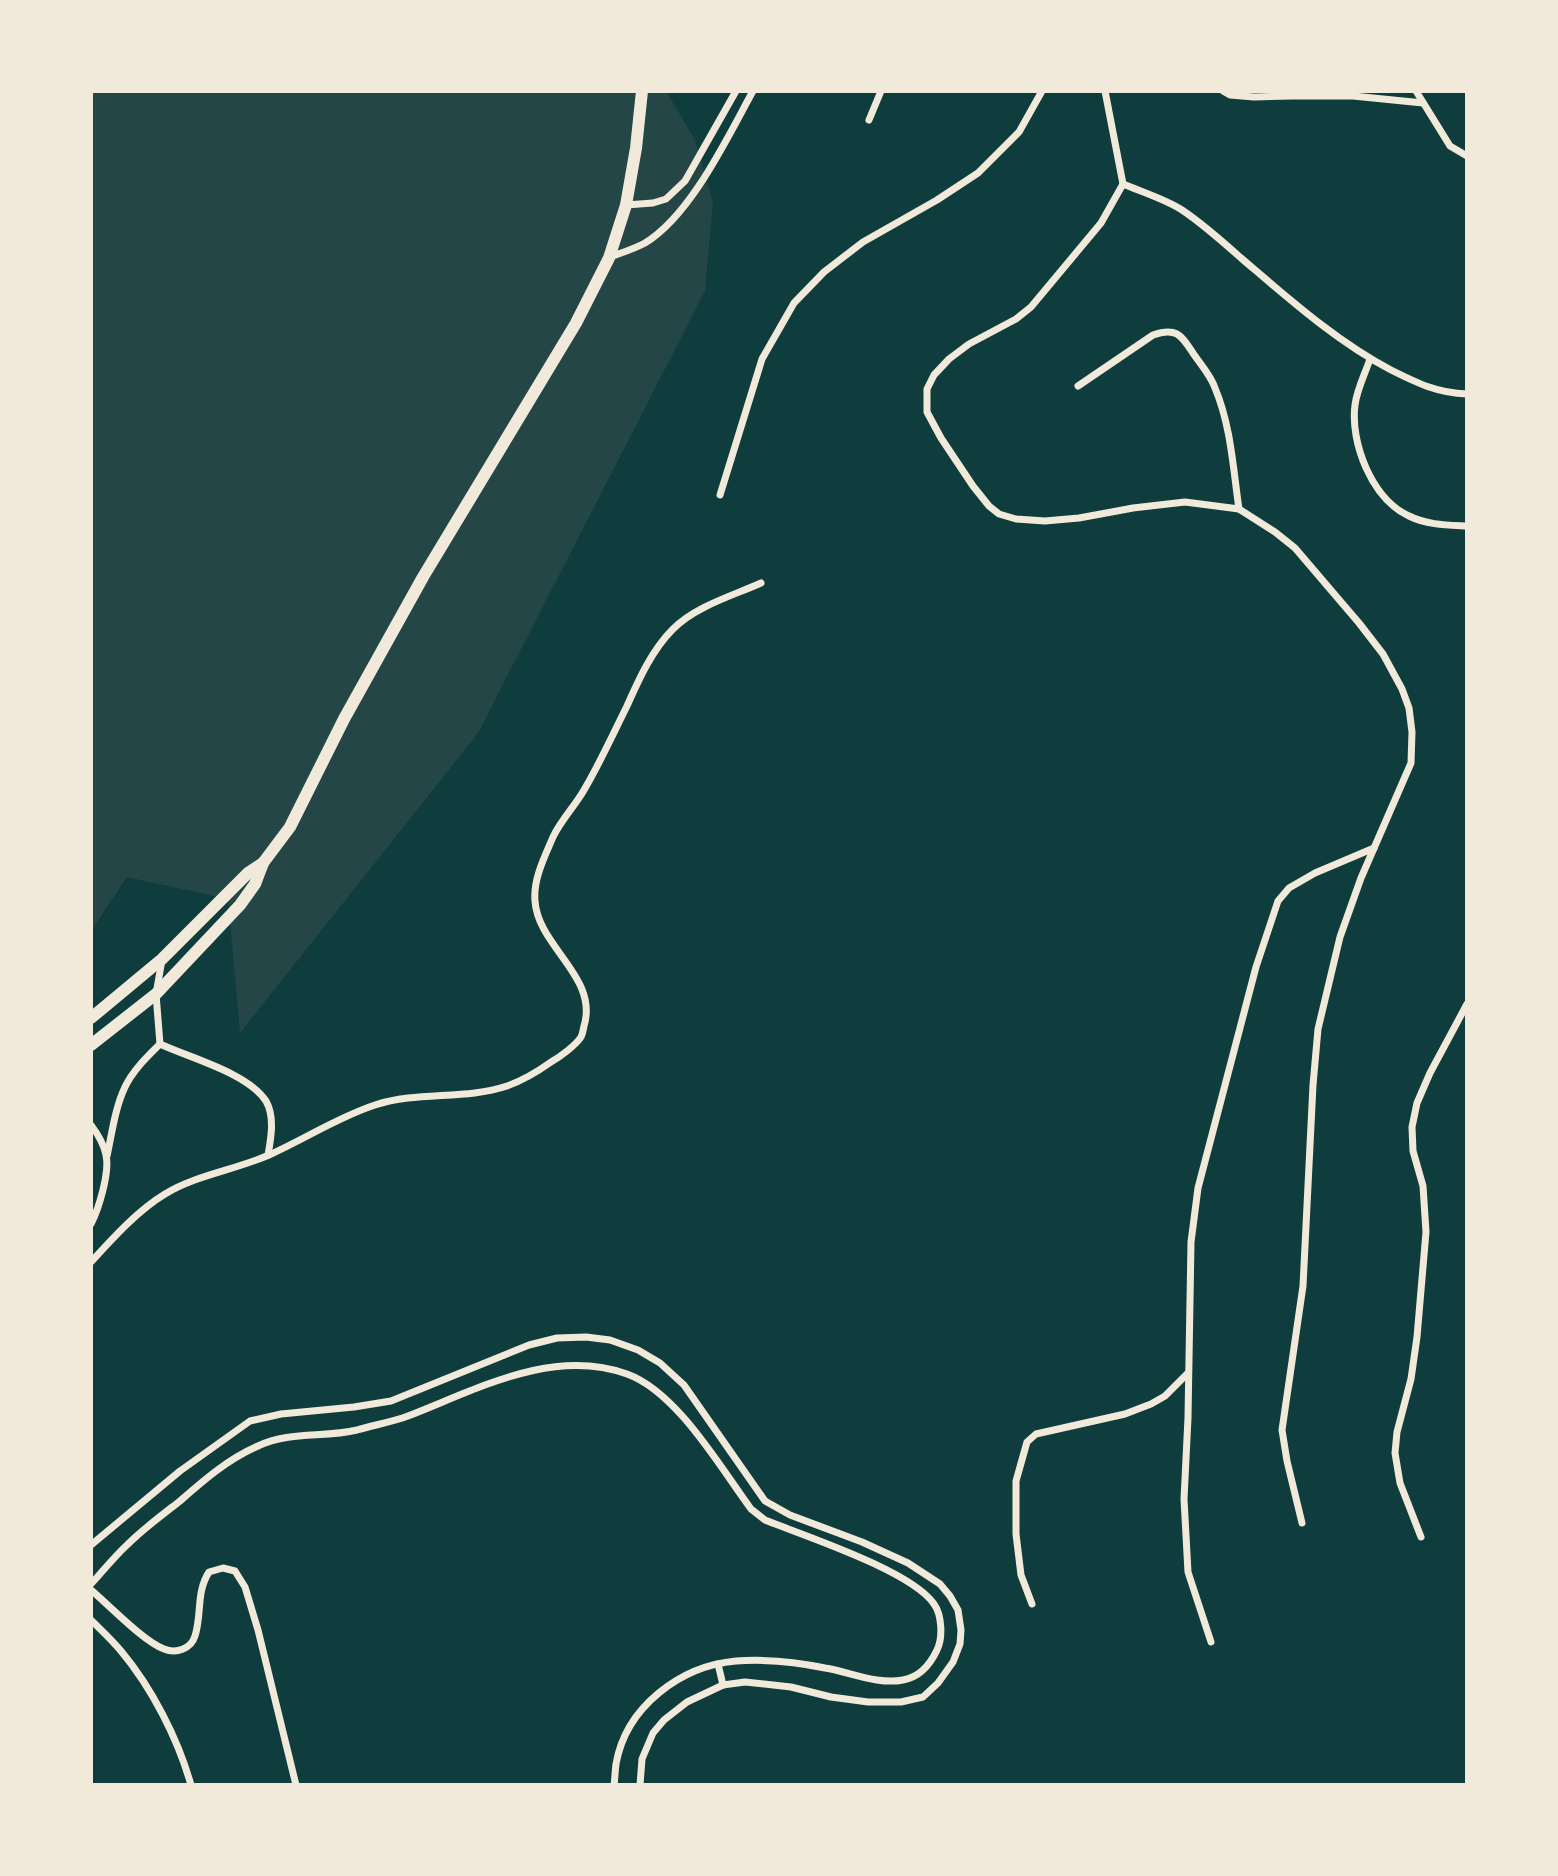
<svg xmlns="http://www.w3.org/2000/svg" width="1558" height="1876" font-family="'Titillium Web',sans-serif">
	<style>
		.green { fill: #244646 }
		.lines { fill: none; stroke-linecap: round; stroke-linejoin: round }
		.minor { stroke: #f1e9da; stroke-width: 7 }
		.primary { stroke: #f1e9da; stroke-width: 12 }
	</style>
	<rect width="100%" height="100%" fill="#0f3d3e"/>
	<polygon class="green" points="91,91 666,91 695,140 713,202 705,291 478,733 240,1033 228,899 127,877 91,931"/>
	<g class="lines">
		<g class="minor">
			<polyline points="1105,91 1123,184 1101,223 1031,307 1016,319 969,344 949,359 934,375 927,389 927,412 941,438 973,486 989,506 999,514 1016,519 1045,521 1079,518 1133,508 1185,502 1239,509 1275,532 1295,548 1359,623 1383,654 1402,689 1409,708 1412,732 1411,763 1361,878 1340,937 1318,1029 1313,1085 1303,1286 1282,1430 1287,1461 1302,1523"/>
			<polyline points="1223,91 1230,95 1254,97 1292,96 1353,96 1423,103"/>
			<polyline points="1416,91 1450,146 1467,156"/>
			<polyline points="869,120 881,91"/>
			<path d="M1123,184C1142,192 1165,199 1182,210C1203,224 1222,241 1241,258C1288,298 1336,341 1391,370C1417,383 1437,393 1467,394"/>
			<polyline points="626,205 653,203 666,199 685,181 736,91"/>
			<path d="M610,257C621,253 634,249 645,243C691,215 727,138 753,91"/>
			<path d="M1370,359C1365,374 1357,389 1355,405C1350,443 1372,499 1409,516C1427,525 1447,525 1467,526"/>
			<path d="M1078,386L1153,335C1178,326 1182,337 1195,356C1202,366 1211,376 1215,388C1231,426 1233,468 1239,509"/>
			<polyline points="720,495 762,359 794,303 824,272 863,242 937,200 978,173 1019,132 1042,91"/>
			<path d="M162,960L156,994L160,1044C190,1058 248,1073 266,1101C275,1117 271,1138 268,1155"/>
			<path d="M91,1125C97,1133 104,1145 106,1155C110,1172 99,1208 91,1224"/>
			<path d="M107,1156C112,1133 115,1108 125,1087C133,1070 147,1057 160,1044"/>
			<path d="M91,1262C113,1238 137,1211 165,1194C196,1175 235,1170 269,1155C305,1139 338,1117 375,1105C418,1091 465,1100 507,1086C524,1080 537,1072 551,1062C560,1057 576,1045 581,1037C583,1033 583,1030 584,1026C599,977 538,947 535,901C533,879 545,856 553,837C561,820 575,806 584,790C600,763 613,734 627,706C639,679 652,650 673,629C696,606 732,596 761,583"/>
			<polyline points="1421,1537 1400,1483 1395,1453 1397,1432 1411,1379 1417,1337 1426,1232 1423,1186 1413,1151 1412,1127 1417,1103 1430,1073 1467,1004"/>
			<polyline points="91,1545 180,1471 250,1421 281,1414 354,1407 391,1401 529,1345 557,1338 586,1337 610,1340 638,1350 660,1363 684,1385 765,1501 790,1515 862,1542 908,1563 940,1584 950,1596 958,1610 961,1630 960,1644 953,1662 938,1683 923,1697 901,1702 868,1702 831,1697 791,1687 745,1682 723,1685 687,1702 664,1720 653,1733 642,1759 640,1785"/>
			<path d="M91,1584C103,1571 114,1557 127,1545C143,1529 162,1515 180,1501C204,1480 228,1459 258,1446C289,1431 324,1438 357,1430C374,1425 392,1422 408,1416C476,1390 552,1347 627,1374C677,1392 720,1467 751,1509L765,1520C805,1536 912,1571 934,1604C942,1615 943,1638 937,1650C930,1665 920,1677 903,1680C878,1685 850,1672 825,1668C797,1662 765,1659 736,1661C680,1666 626,1707 616,1764C615,1771 615,1778 614,1785"/>
			<path d="M91,1590C109,1605 143,1641 164,1649C176,1654 191,1649 195,1636C202,1614 196,1592 209,1572L223,1568L235,1571L245,1587L258,1630L296,1785"/>
			<polyline points="1032,1604 1021,1575 1016,1534 1016,1481 1027,1442 1036,1434 1125,1414 1151,1404 1165,1396 1188,1373"/>
			<path d="M91,1620C101,1630 112,1640 121,1651C152,1688 178,1739 191,1785"/>
			<polyline points="1211,1642 1188,1572 1184,1499 1188,1418 1191,1242 1198,1188 1256,967 1278,901 1289,888 1315,873 1374,848"/>
			<polyline points="718,1664 723,1685"/>
		</g>
		<g class="primary">
			<polyline points="91,1018 162,959 248,873 263,863"/>
			<polyline points="91,1045 156,994 240,905 255,884 263,863 290,827 344,719 423,577 576,323 609,258 626,205 636,148 642,91"/>
		</g>
	</g>
	<rect width="1558" height="1876" fill="none" stroke="#f1e9da" stroke-width="186"/>
</svg>
